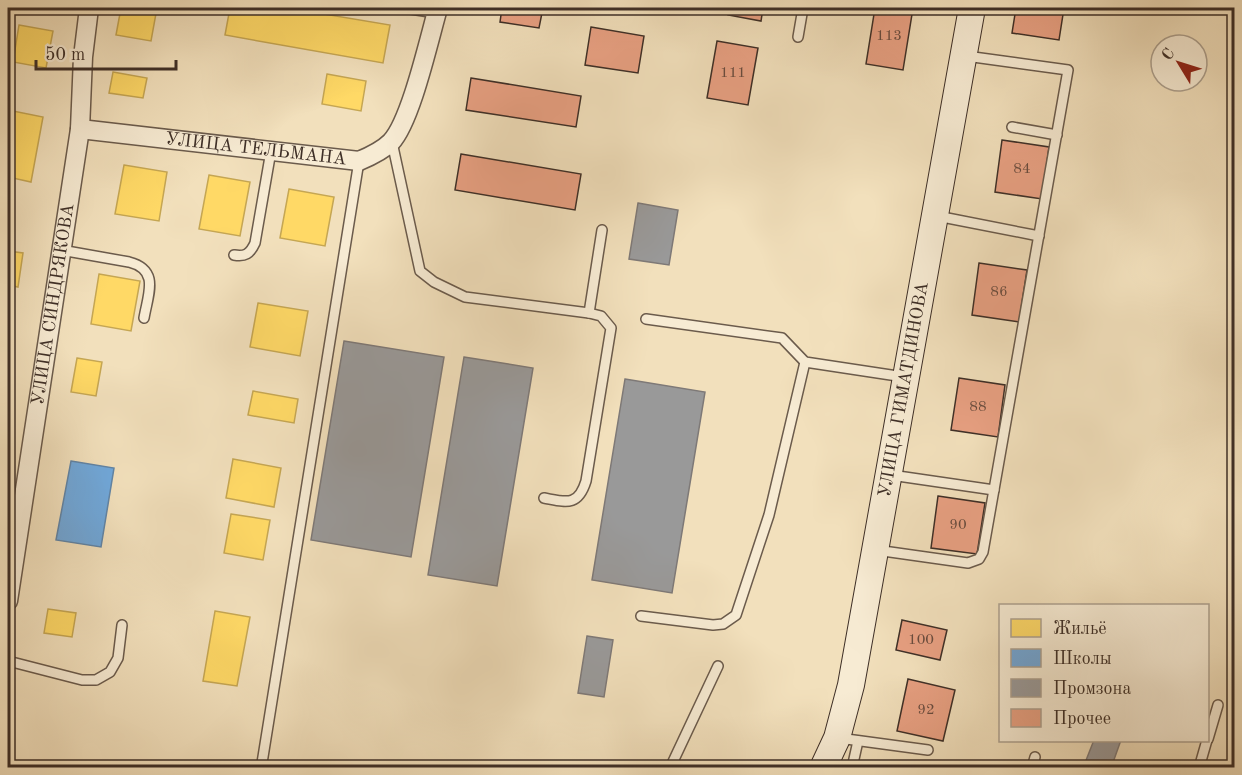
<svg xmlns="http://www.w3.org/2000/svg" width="1242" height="775" font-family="'Old Standard TT',serif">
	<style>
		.homes { fill: #ffd966; stroke: #c5a653; stroke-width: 1.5 }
		.schools { fill: #6fa8dc; stroke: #6084a6; stroke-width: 1.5 }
		.industry { fill: #999; stroke: #7e7977; stroke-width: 1.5 }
		.building { fill: #e8a082; stroke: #3e2f27; stroke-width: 1.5 }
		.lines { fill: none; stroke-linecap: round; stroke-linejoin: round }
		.service-casing { stroke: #6b5b4c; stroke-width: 12 }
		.minor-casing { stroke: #6b5b4c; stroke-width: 21 }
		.secondary-casing { stroke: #3e2f27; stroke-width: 28 }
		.service { stroke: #f7ebd3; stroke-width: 9 }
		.minor { stroke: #f7ebd3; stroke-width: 18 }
		.secondary { stroke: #f7ebd3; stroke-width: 26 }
		.labels { text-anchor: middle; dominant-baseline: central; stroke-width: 6; stroke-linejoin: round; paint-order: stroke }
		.number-label { font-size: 15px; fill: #684b3e }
		.street-label { font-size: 18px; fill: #3e2f27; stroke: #f7ebd3 }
	</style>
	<rect width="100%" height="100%" fill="#f2e0bc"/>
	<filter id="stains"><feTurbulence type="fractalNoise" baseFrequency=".00333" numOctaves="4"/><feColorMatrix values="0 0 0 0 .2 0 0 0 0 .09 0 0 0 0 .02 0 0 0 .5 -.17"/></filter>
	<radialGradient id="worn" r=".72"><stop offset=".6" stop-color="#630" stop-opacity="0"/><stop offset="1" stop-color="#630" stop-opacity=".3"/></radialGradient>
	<g class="homes">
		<polygon points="121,8 157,8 151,41 116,35"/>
		<polygon points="230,8 288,8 390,25 383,63 225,35"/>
		<polygon points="19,25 53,31 46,68 13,62"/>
		<polygon points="113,72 147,78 143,98 109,93"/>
		<polygon points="327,74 366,81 361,111 322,104"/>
		<polygon points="8,110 43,117 31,182 8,177"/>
		<polygon points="124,165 167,172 159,221 115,214"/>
		<polygon points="209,175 250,182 240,236 199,229"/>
		<polygon points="289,189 334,197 325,246 280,238"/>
		<polygon points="8,251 23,253 18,287 8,285"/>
		<polygon points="99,274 140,281 131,331 91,324"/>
		<polygon points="258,303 308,311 300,356 250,347"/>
		<polygon points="77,358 102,362 96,396 71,392"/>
		<polygon points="253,391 298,399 294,423 248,415"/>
		<polygon points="233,459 281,468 274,507 226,498"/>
		<polygon points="231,514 270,520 263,560 224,553"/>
		<polygon points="48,609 76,613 72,637 44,633"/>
		<polygon points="215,611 250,617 237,686 203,681"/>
	</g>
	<polygon class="schools" points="71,461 114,468 101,547 56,540"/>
	<g class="industry">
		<polygon points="638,203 678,210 669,265 629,259"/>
		<polygon points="344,341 444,357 411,557 311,540"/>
		<polygon points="464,357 533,368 497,586 428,575"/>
		<polygon points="625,379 705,392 672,593 592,580"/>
		<polygon points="587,636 613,640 604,697 578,693"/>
		<polygon points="1094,740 1121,740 1111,768 1083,768"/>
	</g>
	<g class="building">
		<polygon points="502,8 543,8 539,28 500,22"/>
		<polygon points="729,8 763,8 761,21 728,15"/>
		<polygon points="875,8 913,8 903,70 866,64"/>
		<polygon points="1016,8 1064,8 1059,40 1012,33"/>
		<polygon points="591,27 644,36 638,73 585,65"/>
		<polygon points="717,41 758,48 748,105 707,98"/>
		<polygon points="471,78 581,96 576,127 466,110"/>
		<polygon points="1002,140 1049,147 1042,199 995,192"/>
		<polygon points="461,154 581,174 575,210 455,190"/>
		<polygon points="979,263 1027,270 1019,322 972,315"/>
		<polygon points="959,378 1005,385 998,437 951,430"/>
		<polygon points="938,496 985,503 977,554 931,548"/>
		<polygon points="902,620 947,630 940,660 896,650"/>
		<polygon points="908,679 955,690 943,741 897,731"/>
	</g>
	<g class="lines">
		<g class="service-casing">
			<g id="service">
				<polyline points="404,8 436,13"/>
				<polyline points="798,37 803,8"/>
				<polyline points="1012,127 1057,135"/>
				<path d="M392,142L420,271L434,282L465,297L589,313L601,316L611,328L586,481C578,507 566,502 544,498"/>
				<polyline points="937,216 1039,236"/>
				<path d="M61,250L129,262C160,270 148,294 144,318"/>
				<path d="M234,255C245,257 250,254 255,243L271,151"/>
				<polyline points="589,313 602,230"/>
				<polyline points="646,319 782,338 805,362 904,377"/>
				<polyline points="891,475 994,490"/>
				<polyline points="876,550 968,563 979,559 983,552 1068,70 966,56"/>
				<polyline points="641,616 713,625 723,624 736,615 769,515 805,362"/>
				<polyline points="8,661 82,680 96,680 110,672 118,658 122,625"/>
				<polyline points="839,738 928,750"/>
				<polyline points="1208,739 1218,705"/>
				<polyline points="262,763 359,161"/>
				<polyline points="8,766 11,768"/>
				<polyline points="670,768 718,666"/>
				<polyline points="852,768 858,741"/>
				<polyline points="1032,768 1035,757"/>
				<polyline points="1199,768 1207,740"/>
			</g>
		</g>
		<g class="minor-casing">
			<g id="minor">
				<path id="s1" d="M80,129L359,161C371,156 382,151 391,142C411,121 429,39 438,8"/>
				<path id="s2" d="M8,601L80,129L83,57L89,8"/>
			</g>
		</g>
		<g class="secondary-casing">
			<g id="secondary">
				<path id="s3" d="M823,768L837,738L851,685L972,8"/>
			</g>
		</g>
		<use href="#service" class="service"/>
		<use href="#minor" class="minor"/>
		<use href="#secondary" class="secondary"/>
	</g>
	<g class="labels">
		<g class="number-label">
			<text x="889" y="36">113</text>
			<text x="733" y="73">111</text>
			<text x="1022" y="169">84</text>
			<text x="999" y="292">86</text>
			<text x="978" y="407">88</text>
			<text x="958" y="525">90</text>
			<text x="921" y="640">100</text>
			<text x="926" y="710">92</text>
		</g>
		<g class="street-label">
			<text stroke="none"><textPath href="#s1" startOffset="177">УЛИЦА ТЕЛЬМАНА</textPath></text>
			<text stroke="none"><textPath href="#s2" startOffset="300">УЛИЦА СИНДРЯКОВА</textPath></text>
			<text stroke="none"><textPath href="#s3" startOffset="388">УЛИЦА ГИМАТДИНОВА</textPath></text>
		</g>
	</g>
	<rect width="1242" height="775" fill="none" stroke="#f2e0bc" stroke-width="30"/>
	<rect x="9" y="9" width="1224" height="757" fill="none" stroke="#3e2f27" stroke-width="3"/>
	<rect x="15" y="15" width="1212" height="745" fill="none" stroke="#3e2f27" stroke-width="1.5"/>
	<rect x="999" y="604" width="210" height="138" fill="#f7ebd3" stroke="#ada08e" stroke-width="1.5"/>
	<rect x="1011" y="619" width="30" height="18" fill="#ffd966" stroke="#ada08e" stroke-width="1.5"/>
	<text x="1053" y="634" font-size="18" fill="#3e2f27">Жильё</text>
	<rect x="1011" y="649" width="30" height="18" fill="#6fa8dc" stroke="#ada08e" stroke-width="1.5"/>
	<text x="1053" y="664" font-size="18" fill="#3e2f27">Школы</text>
	<rect x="1011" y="679" width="30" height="18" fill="#999999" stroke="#ada08e" stroke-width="1.5"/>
	<text x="1053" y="694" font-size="18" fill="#3e2f27">Промзона</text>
	<rect x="1011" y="709" width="30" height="18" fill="#e8a082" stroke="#ada08e" stroke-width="1.5"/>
	<text x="1053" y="724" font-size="18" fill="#3e2f27">Прочее</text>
	<g transform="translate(1179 63) rotate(308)"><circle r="28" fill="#f7ebd3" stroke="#ada08e" stroke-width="1.5"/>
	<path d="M0-4.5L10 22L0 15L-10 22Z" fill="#8f2418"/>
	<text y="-9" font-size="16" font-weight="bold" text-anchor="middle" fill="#3e2f27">С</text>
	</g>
	<path d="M36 60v9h140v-9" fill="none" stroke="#3e2f27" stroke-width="3"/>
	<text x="45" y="60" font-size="18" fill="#3e2f27" stroke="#f7ebd3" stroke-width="4.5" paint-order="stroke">50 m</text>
	<rect width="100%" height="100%" filter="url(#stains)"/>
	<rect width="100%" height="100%" fill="url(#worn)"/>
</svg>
